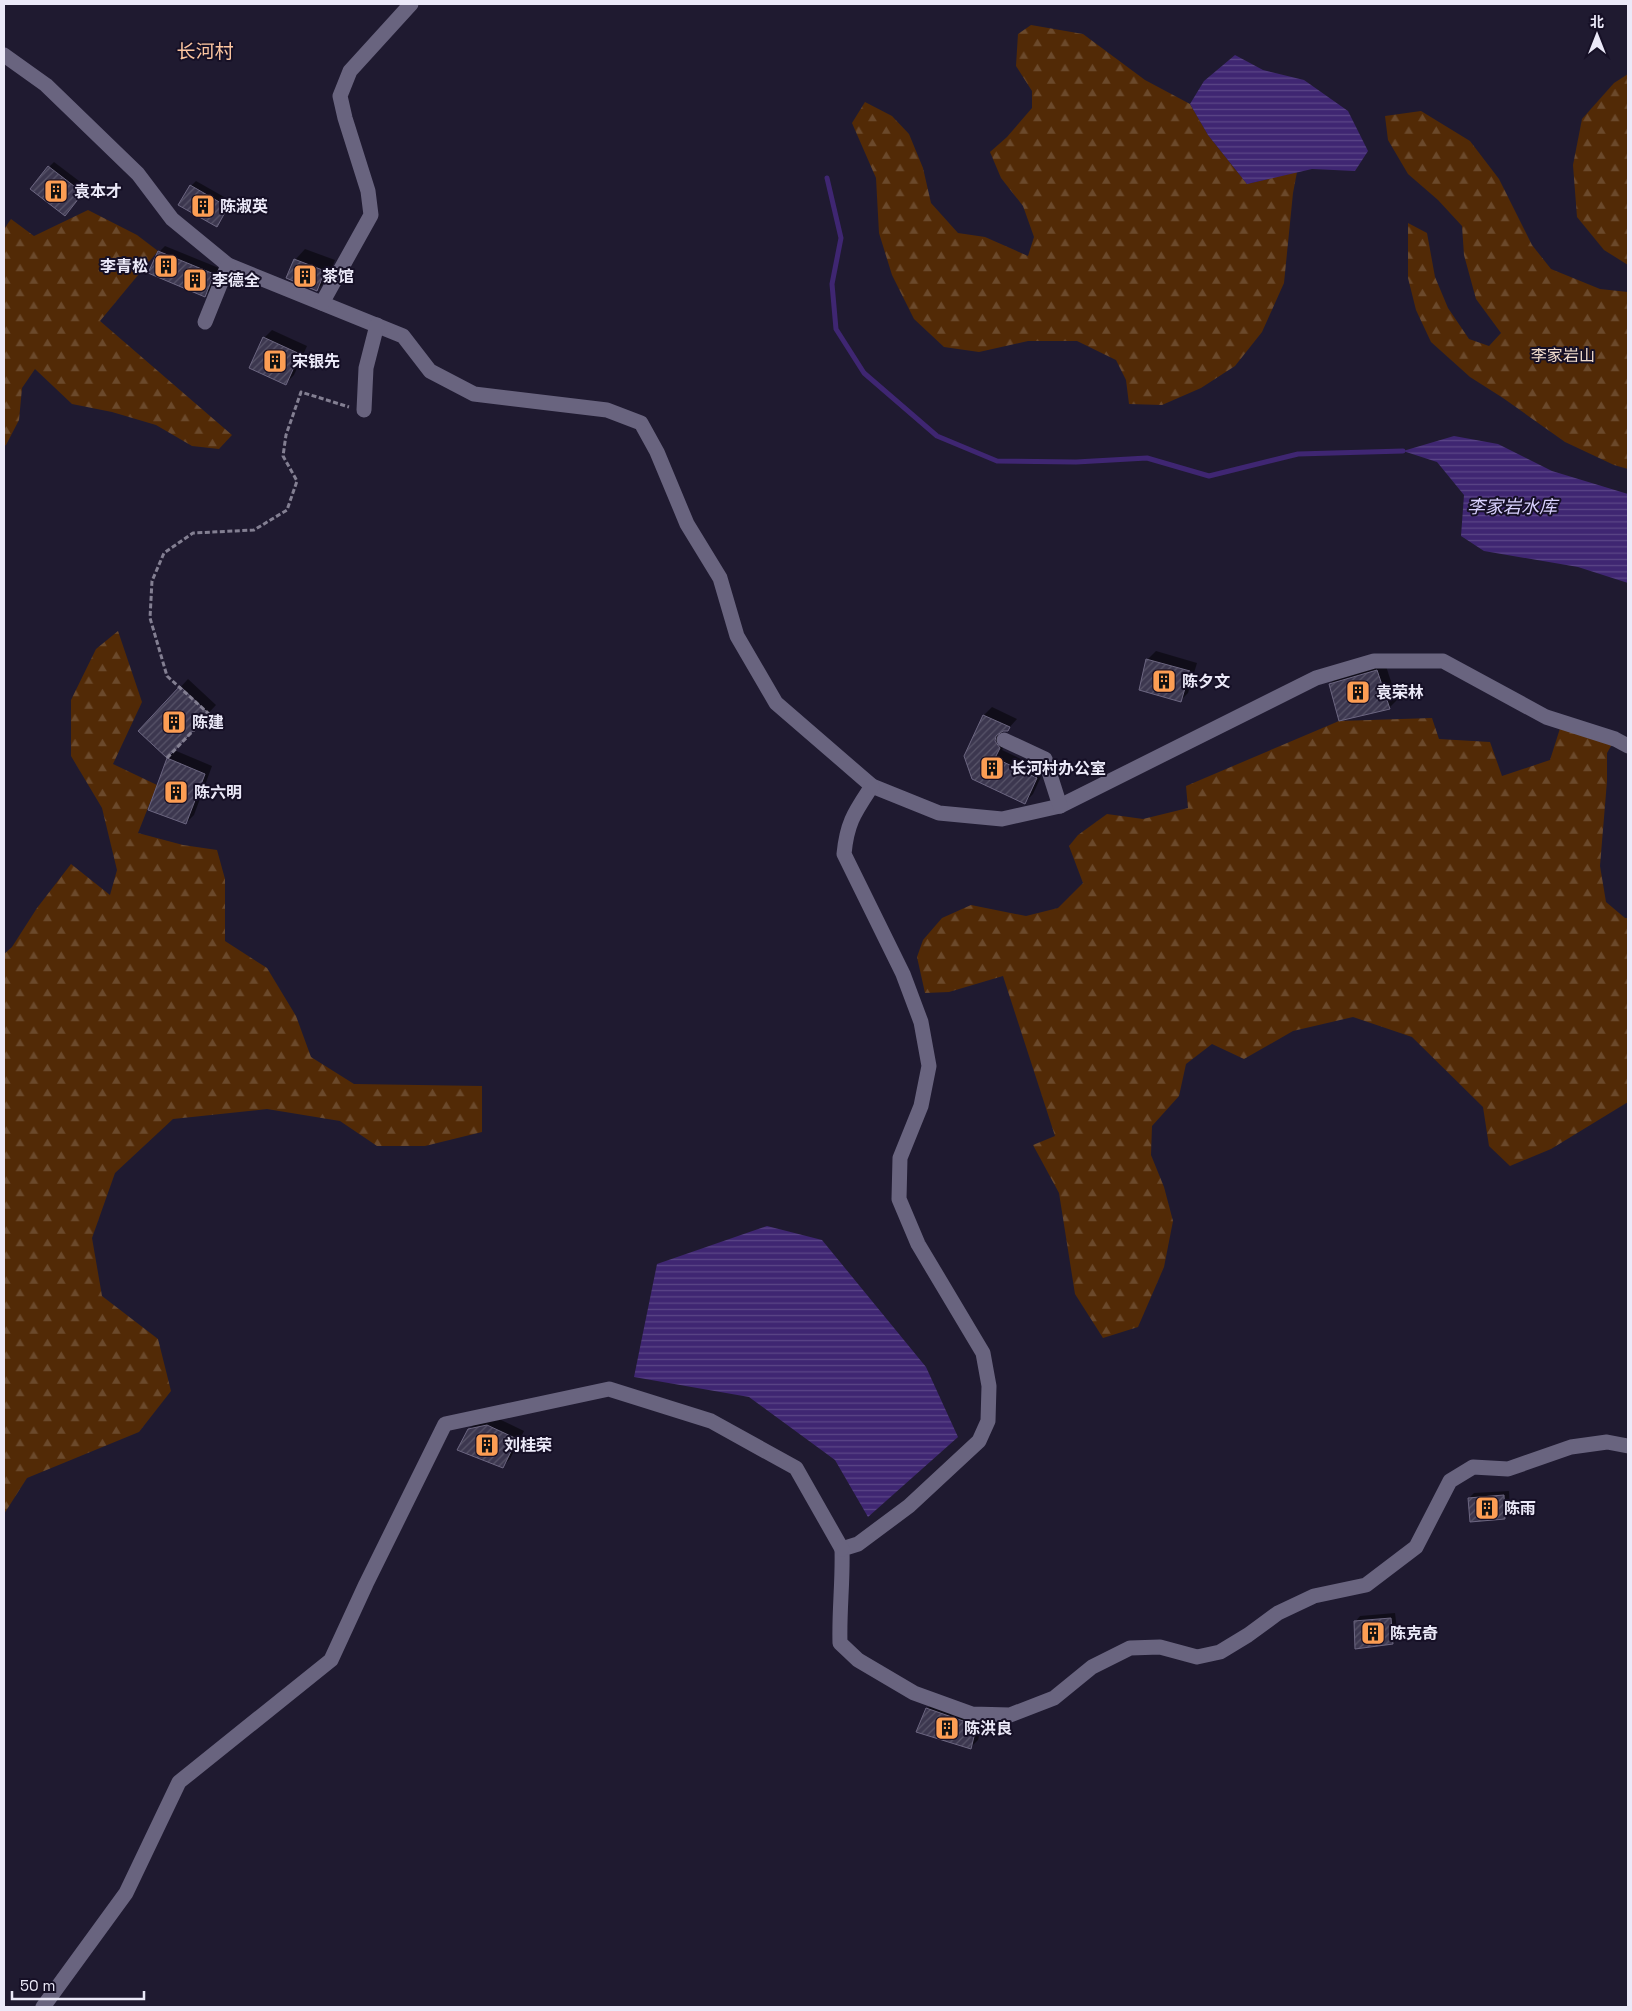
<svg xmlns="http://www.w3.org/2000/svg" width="1632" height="2011" font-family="'Space Grotesk','Noto Sans SC',sans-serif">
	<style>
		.forest { fill: url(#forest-firs) }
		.water { fill: url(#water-rules) }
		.shadow { fill: #0007 }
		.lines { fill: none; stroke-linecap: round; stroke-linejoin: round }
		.stream { stroke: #3f2672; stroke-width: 5 }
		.building { fill: url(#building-hatch); stroke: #6c6681 }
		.path { stroke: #837f92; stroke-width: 3; stroke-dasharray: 5 2.5; stroke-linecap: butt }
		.minor { stroke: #69647f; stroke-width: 15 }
		.labels { text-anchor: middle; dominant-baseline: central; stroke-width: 4; stroke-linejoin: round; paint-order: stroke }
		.poi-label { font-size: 16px; font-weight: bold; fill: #ebe9f8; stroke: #161026; text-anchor: start }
		.park-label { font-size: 16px; fill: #f1dccd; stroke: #161026 }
		.water-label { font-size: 18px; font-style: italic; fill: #d9d1fe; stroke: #161026 }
		.quarter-label { font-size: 19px; fill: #fdc6a0; stroke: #161026 }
	</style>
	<defs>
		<pattern id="forest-firs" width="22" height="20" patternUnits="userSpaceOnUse" patternTransform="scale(1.25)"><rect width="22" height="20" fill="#522a06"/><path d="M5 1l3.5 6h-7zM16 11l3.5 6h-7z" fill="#6b492b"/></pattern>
		<pattern id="water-rules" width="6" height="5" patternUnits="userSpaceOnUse" patternTransform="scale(1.25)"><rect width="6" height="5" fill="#3f2672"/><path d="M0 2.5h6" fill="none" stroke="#5b4687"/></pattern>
		<pattern id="building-hatch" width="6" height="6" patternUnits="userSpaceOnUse" patternTransform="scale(1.25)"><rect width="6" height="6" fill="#3c374f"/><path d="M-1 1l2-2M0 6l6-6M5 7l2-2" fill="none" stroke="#585469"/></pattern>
	</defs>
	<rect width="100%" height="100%" fill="#1f1a30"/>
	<g class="forest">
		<polygon points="1031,25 1083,34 1145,80 1190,104 1208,135 1247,184 1297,172 1293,193 1284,283 1262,332 1235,366 1201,388 1162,405 1129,404 1126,380 1116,360 1077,341 1028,341 979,352 944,347 914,319 892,275 879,233 876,178 852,123 865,102 892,116 909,134 923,168 931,203 958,233 985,237 1028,256 1034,237 1023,206 1001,178 990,152 1007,137 1032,108 1032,91 1016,66 1018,34"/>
		<polygon points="1628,74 1628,265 1604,250 1577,217 1573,165 1582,119 1614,83"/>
		<polygon points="1421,111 1470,141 1499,179 1532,245 1551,269 1600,289 1628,292 1628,469 1614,465 1565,442 1503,398 1470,377 1431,342 1416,310 1408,278 1408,223 1427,233 1435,277 1448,308 1469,339 1489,346 1501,333 1476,299 1464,255 1462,226 1438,200 1408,174 1388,140 1385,116"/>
		<polygon points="88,210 137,235 158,251 100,321 232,435 219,449 192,446 156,425 112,412 72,404 35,369 22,388 19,420 6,445 4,446 4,229 11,219 34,236"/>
		<polygon points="118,631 142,702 113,764 157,785 138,833 183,845 217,850 225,879 225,941 267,968 296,1016 311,1057 354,1084 482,1086 482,1132 425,1146 377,1146 340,1121 267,1109 173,1119 115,1173 92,1238 102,1296 158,1339 171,1391 139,1432 27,1478 4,1514 4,954 12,947 37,908 71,864 110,895 117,870 102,808 71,756 71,700 96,649"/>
		<polygon points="1432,718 1439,739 1490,742 1502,776 1550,760 1562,722 1615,739 1607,753 1607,781 1600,866 1606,902 1625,918 1628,918 1628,1102 1551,1149 1510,1166 1489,1146 1483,1107 1412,1037 1353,1017 1293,1031 1244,1059 1212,1044 1186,1064 1179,1096 1152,1126 1151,1155 1164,1187 1173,1221 1164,1267 1138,1327 1103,1338 1075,1294 1059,1193 1033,1145 1055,1136 1003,976 949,992 925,993 917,957 923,940 942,918 971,905 1026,916 1058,908 1083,883 1069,846 1078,835 1107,814 1143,819 1188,808 1186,786 1339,721"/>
	</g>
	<g class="water">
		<polygon points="1235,55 1263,70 1304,80 1348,111 1368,151 1355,171 1312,169 1247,184 1208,135 1190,104 1204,81"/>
		<polygon points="1454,436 1498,444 1552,471 1628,494 1628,583 1578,567 1484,551 1461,536 1464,495 1437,462 1403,451"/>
		<polygon points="767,1226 822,1240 926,1367 958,1437 868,1517 835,1460 749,1397 634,1377 657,1264"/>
	</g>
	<g class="shadow">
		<polygon points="54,162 87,187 70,209 49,167"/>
		<polygon points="196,181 233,202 217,226 191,186"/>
		<polygon points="165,246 219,268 210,290 205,295 150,272 159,252"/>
		<polygon points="305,249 335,260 328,279 317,290 295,260"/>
		<polygon points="272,330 307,346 294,375 286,383 264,338"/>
		<polygon points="1156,651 1197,663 1188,693 1180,701 1140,689 1148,659"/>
		<polygon points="1385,663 1397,700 1389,708 1330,684 1338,676"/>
		<polygon points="188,679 216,705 174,750 212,766 194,815 186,823 150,810 169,758 140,731"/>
		<polygon points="992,707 1017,719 1007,730 1003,730 1002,733 1007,740 1002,750 1044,770 1033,794 1025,802 965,756 984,715"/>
		<polygon points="495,1417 524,1431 510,1459 502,1467 469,1430 477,1421"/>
		<polygon points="1509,1491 1510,1513 1505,1518 1469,1498 1474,1493"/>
		<polygon points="1395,1613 1398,1638 1393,1643 1355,1622 1360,1616"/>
		<polygon points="935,1701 985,1716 978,1740 970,1748 927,1709"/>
	</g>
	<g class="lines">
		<polyline class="stream" points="827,178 841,238 832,284 836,329 864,373 937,436 997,461 1076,462 1147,458 1209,476 1298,454 1403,451"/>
	</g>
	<g class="building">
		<polygon points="48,166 83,193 65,216 30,189"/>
		<polygon points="190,185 228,207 217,227 178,205"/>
		<polygon points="158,251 214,274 205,297 148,273"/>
		<polygon points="294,259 325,271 317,291 286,278"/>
		<polygon points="263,337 300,354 286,385 249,368"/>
		<polygon points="1146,659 1190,671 1181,702 1139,690"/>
		<polygon points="1377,670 1390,709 1339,721 1329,684"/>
		<polygon points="180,686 209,714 167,758 138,731"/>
		<polygon points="983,715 1010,727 1008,731 1003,731 996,736 995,741 1000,748 995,758 1037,778 1025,804 972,779 964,756"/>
		<polygon points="167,758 205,774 186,824 148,810"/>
		<polygon points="487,1425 517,1439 503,1468 457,1450 468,1429"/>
		<polygon points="1504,1495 1505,1519 1470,1522 1468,1498"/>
		<polygon points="1391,1618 1393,1644 1355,1649 1354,1621"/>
		<polygon points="926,1708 969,1723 977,1724 971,1749 916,1732"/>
	</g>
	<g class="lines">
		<polyline class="path" points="167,758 209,714 167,676 150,618 152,581 164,553 193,533 254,530 287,510 297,481 283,456 286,435 301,392 349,407"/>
		<g class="minor">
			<polyline points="4,55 46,85 138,174 172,219 228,265 403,336 430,371 474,394 607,410 641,423 657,452 687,524 720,578 737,636 776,703 872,786 939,813 1002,819 1060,806 1316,678 1374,661 1443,661 1546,717 1615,739 1628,746"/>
			<polyline points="322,303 371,215 368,191 345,118 340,96 350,71 411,4"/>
			<polyline points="205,322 228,265"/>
			<polyline points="364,410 366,368 377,325"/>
			<polyline points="1004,740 1045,759 1060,806"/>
			<path d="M872,786C855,812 847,822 844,854L903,974L921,1022L929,1066L921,1106L900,1158L899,1199L918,1244L983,1353L989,1386L988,1421L979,1441L909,1506L858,1544L842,1549C843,1581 839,1611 840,1643L858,1660L914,1693L972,1714L1010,1715L1054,1698L1092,1667L1130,1648L1160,1647L1197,1657L1220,1652L1248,1635L1278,1613L1314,1596L1366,1585L1416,1547L1450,1481L1473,1467L1508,1469L1571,1447L1607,1442L1628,1446"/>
			<polyline points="43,2007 126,1893 179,1782 331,1660 366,1584 445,1424 609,1389 711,1421 796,1468 842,1549"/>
		</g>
	</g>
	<defs>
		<g id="building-square" transform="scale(1.25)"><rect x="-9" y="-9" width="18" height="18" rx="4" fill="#fc9d53" stroke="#161026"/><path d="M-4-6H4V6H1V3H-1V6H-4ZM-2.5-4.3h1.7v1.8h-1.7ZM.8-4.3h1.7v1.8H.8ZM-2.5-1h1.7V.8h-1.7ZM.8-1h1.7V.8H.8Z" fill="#111"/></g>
	</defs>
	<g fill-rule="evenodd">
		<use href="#building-square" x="56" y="191"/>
		<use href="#building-square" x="203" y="206"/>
		<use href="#building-square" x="166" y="266"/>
		<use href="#building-square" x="305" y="276"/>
		<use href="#building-square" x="195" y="280"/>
		<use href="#building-square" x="275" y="361"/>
		<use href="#building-square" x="1164" y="681"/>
		<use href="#building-square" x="1358" y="692"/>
		<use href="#building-square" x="174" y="722"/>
		<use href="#building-square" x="992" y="768"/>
		<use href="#building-square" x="176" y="792"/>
		<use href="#building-square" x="487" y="1445"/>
		<use href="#building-square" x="1487" y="1508"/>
		<use href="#building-square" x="1373" y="1633"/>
		<use href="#building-square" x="947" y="1728"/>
	</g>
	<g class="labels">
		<g class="poi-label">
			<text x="74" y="191">袁本才</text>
			<text x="220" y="206">陈淑英</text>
			<text x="148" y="266" text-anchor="end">李青松</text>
			<text x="322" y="276">茶馆</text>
			<text x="212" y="280">李德全</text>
			<text x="292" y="361">宋银先</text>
			<text x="1182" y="681">陈夕文</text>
			<text x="1376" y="692">袁荣林</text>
			<text x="192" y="722">陈建</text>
			<text x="1010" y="768">长河村办公室</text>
			<text x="194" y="792">陈六明</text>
			<text x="504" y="1445">刘桂荣</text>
			<text x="1504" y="1508">陈雨</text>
			<text x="1390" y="1633">陈克奇</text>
			<text x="964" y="1728">陈洪良</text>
		</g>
		<g class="park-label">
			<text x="1563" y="355">李家岩山</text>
		</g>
		<g class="water-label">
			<text x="1512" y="506">李家岩水库</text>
		</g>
		<g class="quarter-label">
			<text x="205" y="51">长河村</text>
		</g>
	</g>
	<rect width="1632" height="2011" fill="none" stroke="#ebe9f8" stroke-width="10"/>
	<g transform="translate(1597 35)" stroke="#161026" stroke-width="4" paint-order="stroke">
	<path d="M0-4L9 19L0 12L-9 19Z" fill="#ebe9f8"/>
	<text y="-8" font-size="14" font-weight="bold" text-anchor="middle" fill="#ebe9f8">北</text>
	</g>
	<path d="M12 1991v8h132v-8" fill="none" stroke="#ebe9f8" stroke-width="2.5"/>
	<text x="20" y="1991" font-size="15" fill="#ebe9f8" stroke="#161026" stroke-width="4" paint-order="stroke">50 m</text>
</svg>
